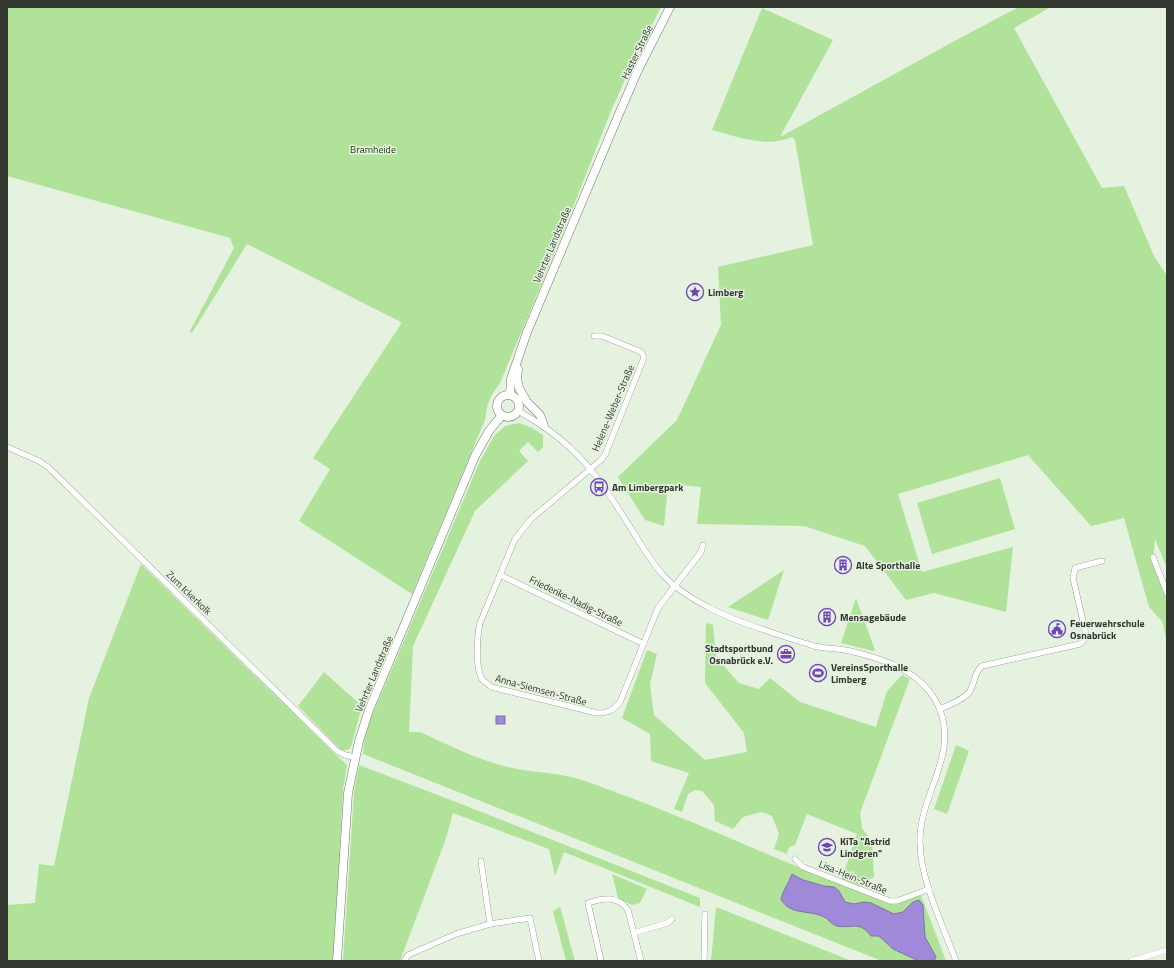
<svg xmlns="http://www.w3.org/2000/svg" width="1174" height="968" font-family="'Titillium Web',sans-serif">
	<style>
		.green { fill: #b0e29a }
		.water { fill: #a189da; stroke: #8070a7 }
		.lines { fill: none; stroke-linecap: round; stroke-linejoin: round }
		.minor-casing { stroke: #6f7b6a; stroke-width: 6 }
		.secondary-casing { stroke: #6f7b6a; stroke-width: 9 }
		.minor { stroke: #fff; stroke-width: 5.5 }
		.secondary { stroke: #fff; stroke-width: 8 }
		.labels { text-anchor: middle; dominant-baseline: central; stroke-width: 3; stroke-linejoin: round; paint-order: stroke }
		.street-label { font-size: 10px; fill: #323730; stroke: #e4f2df }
		.park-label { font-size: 10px; fill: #143600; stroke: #e4f2df }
		.poi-label { font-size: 10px; font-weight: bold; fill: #323730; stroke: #e4f2df; text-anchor: start }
	</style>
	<rect width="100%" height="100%" fill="#e4f2df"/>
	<g class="green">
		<path d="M7,7H661L632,64L611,111L564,230L500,383C490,396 487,403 485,420L412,594L299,521L330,469L313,458L401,324V322L247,244L192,333L190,331L234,248L230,238L7,176Z"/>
		<path d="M1019,7H1051L1014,28L1102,188L1124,186L1154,256L1167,276V568L1155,539L1153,562L1167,600V642L1162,621L1149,607L1124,518L1091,526L1028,455L898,494L922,572L1013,547L1006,612L934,593L906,600L865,546L804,526L697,524L701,487L668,484L664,526L645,520L618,477L677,420L721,325L718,267L813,245L795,140L792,137C765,148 739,137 712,130L762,8L833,40L780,137L960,38Z"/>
		<path d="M519,423L532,428L543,435V447L538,452L528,442L519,451L528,461L475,511L413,646L409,732H420C449,745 477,760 508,767C532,773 558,772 582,780C670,810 754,850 840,884L857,834L807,814L795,845L789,847L787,854L774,849L779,834L772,816L761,812L743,817L733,829L715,821L714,805L702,791L695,790L688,794L682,812L674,809L689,773L651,761L650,734L622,718L647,650L657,654L650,684L654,715L705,760L747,752L744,733L705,683L706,623L713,625L716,657L739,683L759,689L770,678L800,702L876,727L887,691L902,675L910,679L860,813L862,828L872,842L874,877L864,883L860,892L890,904L898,903L921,895L946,961H882L363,754L364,742L369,723L480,461L494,436L505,426Z"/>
		<polygon points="1000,478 1015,529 932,554 917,503"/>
		<polygon points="141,564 336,755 347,765 343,790 334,961 7,961 7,905 35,903 39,864 54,866 89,698"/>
		<polygon points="784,570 768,620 728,607"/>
		<polygon points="856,598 875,650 873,651 841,643"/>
		<polygon points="324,672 362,706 351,747 348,750 341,750 298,706"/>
		<polygon points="956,745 969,751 947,814 934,809"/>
		<polygon points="359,765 456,802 700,898 700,907 564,852 555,876 549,849 453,813 445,841 400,961 343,961 354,792"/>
		<polygon points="612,874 647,889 640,903 632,905 618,898"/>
		<polygon points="560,907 575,961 566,961 553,911"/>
		<polygon points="716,907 852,961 711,961"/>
	</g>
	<g class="water">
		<rect x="496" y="716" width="9" height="8"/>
		<path d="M792,874L803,880L824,886L834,887L839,891L845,902L854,904L864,902L871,903L894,914L903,912L913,902L919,900L923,905L925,937L936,957L934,961H919L893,949L879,936H871C858,920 854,929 837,926C832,925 828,918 822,916C808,910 789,915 781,899C783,890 789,883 792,874Z"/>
	</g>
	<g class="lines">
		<g class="minor-casing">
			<g id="minor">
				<path d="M594,336H602L639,351C643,353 644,355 643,360L605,455L601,460L531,519L515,539L480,623C477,637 475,667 482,679C484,682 488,684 491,687L597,713C608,713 613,711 620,702L658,608L701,552L703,545"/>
				<path d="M518,411C548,427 574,448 595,475C610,495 624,517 637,538C645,551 653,564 663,575C675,588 692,599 708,607C729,619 753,626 776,634C788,638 801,642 814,646C826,649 838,648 850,651C885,659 926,673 940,710C958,757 919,795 920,842C920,879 943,926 956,961"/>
				<polyline points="7,447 39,461 48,467 337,751 345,755 354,757"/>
				<polyline points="1153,557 1167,593"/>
				<polyline points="500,575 644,644"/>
				<path d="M940,709C949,705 964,700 970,691C975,683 974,672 982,666L1080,644C1085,641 1086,637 1085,630L1073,578L1075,568L1102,561"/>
				<polyline points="795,859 803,867 890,901 897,901 929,889"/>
				<polyline points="481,861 490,924"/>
				<polyline points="634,933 667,923 672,919"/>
				<polyline points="404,961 408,955 456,934 490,924 530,918 539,961"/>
				<path d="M601,961L588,903C602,898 618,895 628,910L641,961"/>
				<polyline points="704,961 705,914"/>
				<polyline points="1131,961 1167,950"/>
			</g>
		</g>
		<g class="secondary-casing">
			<g id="secondary">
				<polyline points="518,369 517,379 519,388 527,402 540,415 544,426"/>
				<polyline points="510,395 511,379 527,332 619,114 638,70 670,7"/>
				<circle cx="508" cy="406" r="11"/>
				<polyline points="337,961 348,793 359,741 369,710 475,456 489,431 502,415"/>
			</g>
		</g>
		<use href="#minor" class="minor"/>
		<use href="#secondary" class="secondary"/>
	</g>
	<defs>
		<g id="sight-ring" transform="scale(0.9)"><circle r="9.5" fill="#e4f2df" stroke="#7144bc" stroke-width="1.5"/><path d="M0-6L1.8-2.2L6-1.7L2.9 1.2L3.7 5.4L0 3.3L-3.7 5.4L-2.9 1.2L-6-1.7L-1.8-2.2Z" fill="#7144bc"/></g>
		<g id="bus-ring" transform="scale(0.9)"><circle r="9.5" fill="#e4f2df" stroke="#7144bc" stroke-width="1.5"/><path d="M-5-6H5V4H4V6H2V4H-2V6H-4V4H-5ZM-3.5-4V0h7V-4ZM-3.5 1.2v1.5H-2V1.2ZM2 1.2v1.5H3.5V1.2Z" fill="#7144bc"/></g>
		<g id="building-ring" transform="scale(0.9)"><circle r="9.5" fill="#e4f2df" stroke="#7144bc" stroke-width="1.5"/><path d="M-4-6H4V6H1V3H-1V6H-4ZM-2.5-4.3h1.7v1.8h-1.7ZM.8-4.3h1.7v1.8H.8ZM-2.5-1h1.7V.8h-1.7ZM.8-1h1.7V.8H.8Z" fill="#7144bc"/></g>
		<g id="civic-ring" transform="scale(0.9)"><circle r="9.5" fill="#e4f2df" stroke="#7144bc" stroke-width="1.5"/><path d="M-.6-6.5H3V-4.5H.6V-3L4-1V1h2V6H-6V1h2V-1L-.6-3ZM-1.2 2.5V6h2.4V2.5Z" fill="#7144bc"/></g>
		<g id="office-ring" transform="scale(0.9)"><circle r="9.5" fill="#e4f2df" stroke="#7144bc" stroke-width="1.5"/><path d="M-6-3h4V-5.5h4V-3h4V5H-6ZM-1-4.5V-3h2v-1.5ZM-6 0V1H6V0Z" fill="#7144bc"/></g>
		<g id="stadium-ring" transform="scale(0.9)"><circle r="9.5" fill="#e4f2df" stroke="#7144bc" stroke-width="1.5"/><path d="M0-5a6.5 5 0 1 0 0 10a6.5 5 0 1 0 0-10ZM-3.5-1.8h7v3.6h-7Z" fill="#7144bc"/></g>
		<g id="school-ring" transform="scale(0.9)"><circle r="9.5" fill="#e4f2df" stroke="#7144bc" stroke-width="1.5"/><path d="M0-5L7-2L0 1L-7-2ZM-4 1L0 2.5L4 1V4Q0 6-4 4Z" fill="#7144bc"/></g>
	</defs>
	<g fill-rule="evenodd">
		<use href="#sight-ring" x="695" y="292"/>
		<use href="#bus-ring" x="599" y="487"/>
		<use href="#building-ring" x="843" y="565"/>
		<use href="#building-ring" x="827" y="617"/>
		<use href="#civic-ring" x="1057" y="629"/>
		<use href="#office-ring" x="786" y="654"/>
		<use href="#stadium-ring" x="818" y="673"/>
		<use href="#school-ring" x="827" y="847"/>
	</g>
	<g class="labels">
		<g class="street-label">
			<text transform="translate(637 52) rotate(-64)">Haster Straße</text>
			<text transform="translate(552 245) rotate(-67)">Vehrter Landstraße</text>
			<text transform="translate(613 408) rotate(-67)">Helene-Weber-Straße</text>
			<text transform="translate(189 593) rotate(44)">Zum Ickerkolk</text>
			<text transform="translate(576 601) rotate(26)">Friederike-Nadig-Straße</text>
			<text transform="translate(374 674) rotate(-67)">Vehrter Landstraße</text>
			<text transform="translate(541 690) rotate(15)">Anna-Siemsen-Straße</text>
			<text transform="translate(853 877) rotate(22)">Lisa-Hein-Straße</text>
		</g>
		<g class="park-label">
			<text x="373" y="149">Bramheide</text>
		</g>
		<g class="poi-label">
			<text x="708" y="292">Limberg</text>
			<text x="612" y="487">Am Limbergpark</text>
			<text x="856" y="565">Alte Sporthalle</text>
			<text x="840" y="617">Mensagebäude</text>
			<text x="1070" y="623">Feuerwehrschule<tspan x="1070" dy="12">Osnabrück</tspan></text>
			<text x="773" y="648" text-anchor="end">Stadtsportbund<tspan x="773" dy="12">Osnabrück e.V.</tspan></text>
			<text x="831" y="667">VereinsSporthalle<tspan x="831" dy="12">Limberg</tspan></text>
			<text x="840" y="841">KiTa "Astrid<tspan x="840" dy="12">Lindgren"</tspan></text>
		</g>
	</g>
	<rect width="1174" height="968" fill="none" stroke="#323730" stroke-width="16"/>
</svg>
